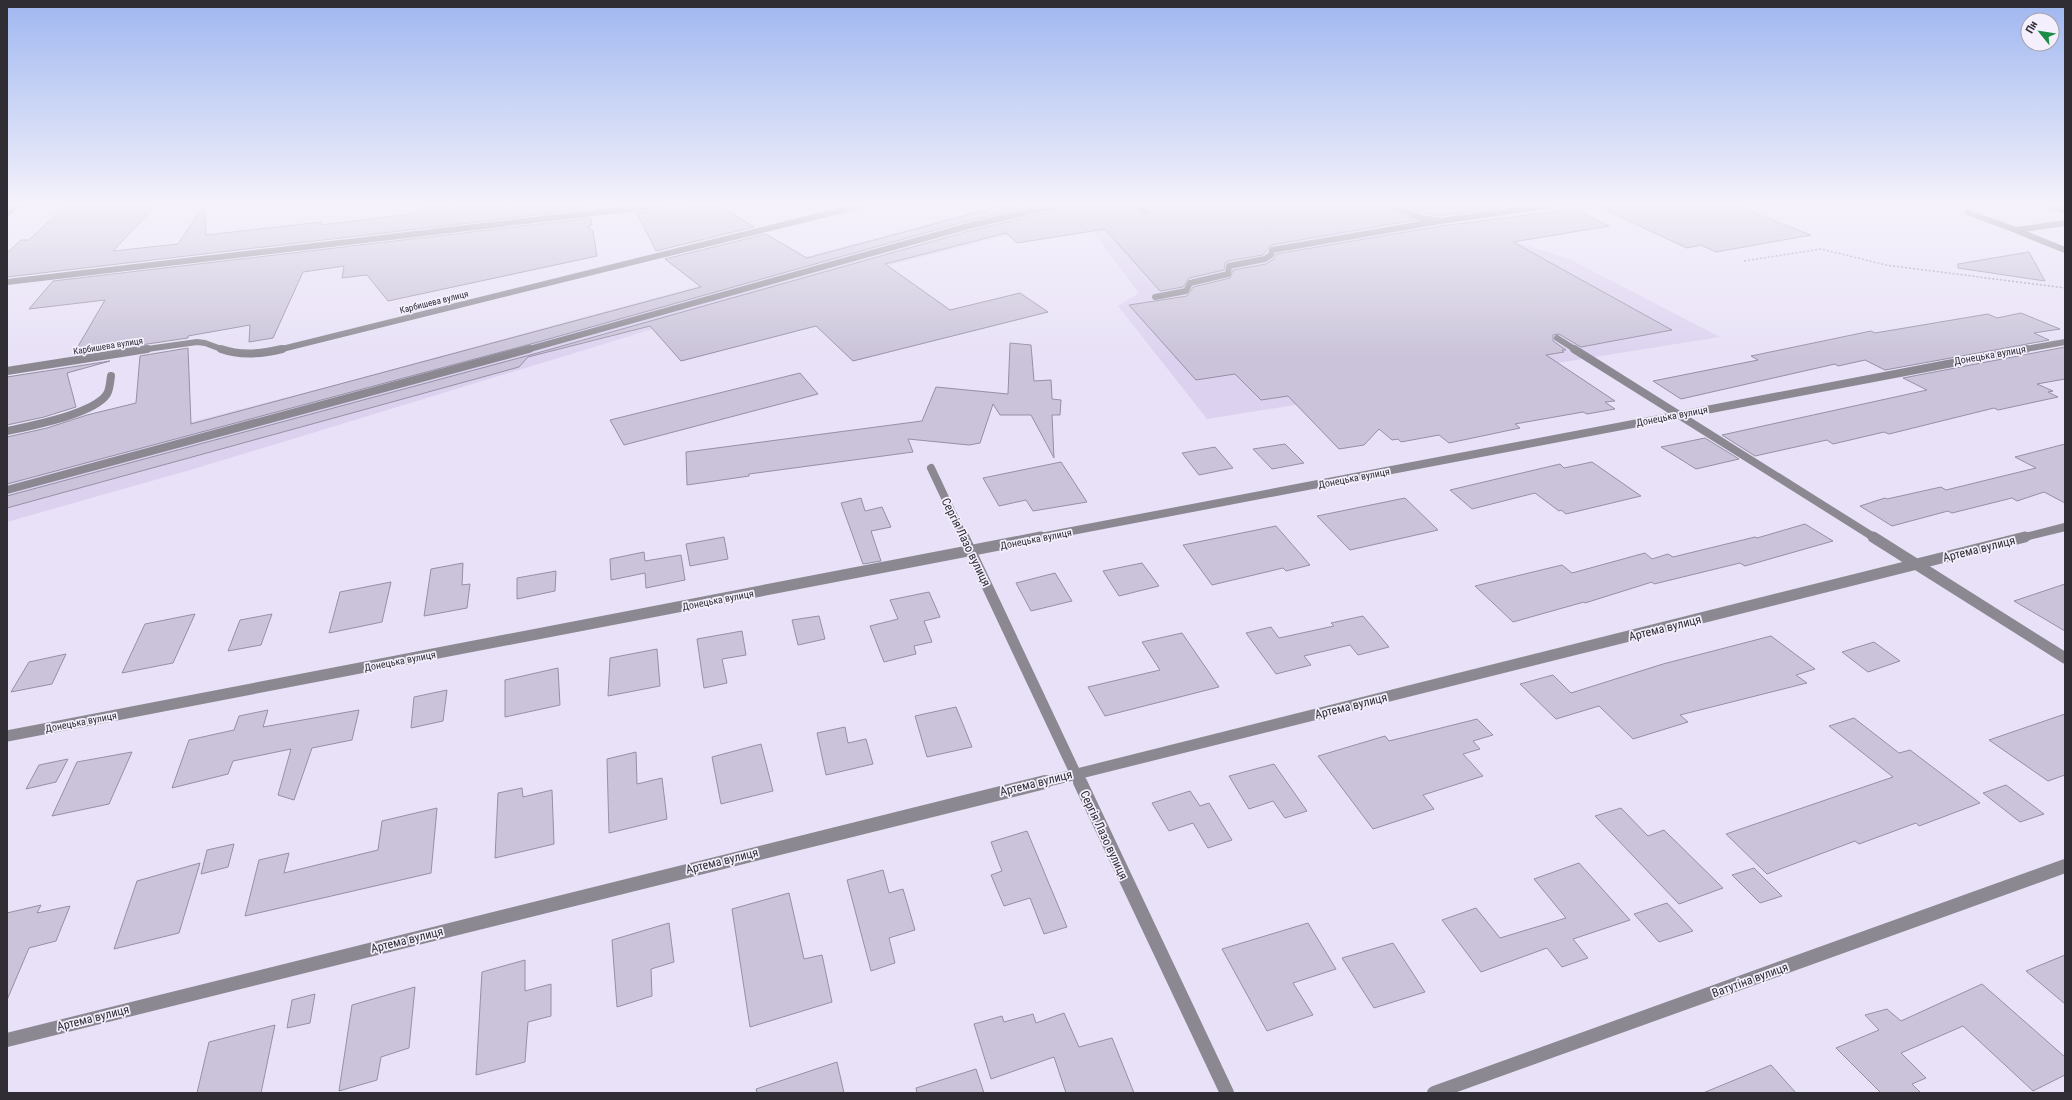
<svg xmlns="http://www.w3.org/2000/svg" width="2072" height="1100" font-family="'Roboto Condensed',sans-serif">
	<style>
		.built { fill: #dcd2f0 }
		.building { fill: #cac3d9; stroke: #9790a5 }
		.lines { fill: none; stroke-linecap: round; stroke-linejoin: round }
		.path { stroke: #9c97a7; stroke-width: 1.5; stroke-dasharray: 2 2; stroke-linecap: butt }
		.minor-far3 { stroke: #8b8891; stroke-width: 6 }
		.minor-far2 { stroke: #8b8891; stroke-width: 8 }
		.minor-far1 { stroke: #8b8891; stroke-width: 11 }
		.minor { stroke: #8b8891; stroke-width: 14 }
		.labels { text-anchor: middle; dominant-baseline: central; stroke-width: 3.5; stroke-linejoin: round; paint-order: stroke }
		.far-street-label { font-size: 9px; fill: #302d35; stroke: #f4effd }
		.street-label { font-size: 10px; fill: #302d35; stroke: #f4effd }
		.near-street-label { font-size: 12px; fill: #302d35; stroke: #f4effd }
	</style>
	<rect width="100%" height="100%" fill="#e8e1f7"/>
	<polygon class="built" points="996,205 1389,205 1434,225 1461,224 1571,260 1720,337 1207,419 1118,306 1139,293 1096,236 1094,220 1087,215 722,308 197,468 7,522 7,469 331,386"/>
	<g class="building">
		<polygon points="66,205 156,205 113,251 178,244 204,205 206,235 322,222 321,225 420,213 420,209 447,205 447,209 480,205 588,205 589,209 7,277 7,253 21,240 29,240"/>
		<polygon points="667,205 668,211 718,205 754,227 656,251 637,213 663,210"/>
		<polygon points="1005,205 1040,205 971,220 531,344 7,484 7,437 47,428 87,415 136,403 140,356 188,348 191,424 701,287 665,259 766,234 807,258"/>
		<polygon points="1064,205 1132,205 1134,209 1146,215 1151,210 1146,205 1387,205 1390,209 1415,220 1271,245 1263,255 1228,261 1225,263 1224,270 1189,278 1183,287 1160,291 1105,229 1017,243 1006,233 885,264 950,310 1020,293 1048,312 853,361 816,326 681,361 650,326 528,357 519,367 7,508 7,496 530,355 973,230 1060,210"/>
		<polygon points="1403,205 1507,205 1507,207 1440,216 1422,213"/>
		<polygon points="1594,205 1733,205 1811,235 1716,252 1701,245 1687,248"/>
		<polygon points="1574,209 1609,226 1513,242 1672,330 1581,347 1559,334 1553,335 1553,341 1566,350 1562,350 1564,352 1546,355 1615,401 1605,402 1615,409 1587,414 1583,412 1515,424 1520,428 1449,443 1439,435 1401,442 1398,439 1392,440 1379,429 1364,445 1339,449 1288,396 1261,400 1235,374 1196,380 1129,305 1187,296 1193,287 1230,278 1233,270 1266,264 1274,259 1276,254 1441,226"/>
		<polygon points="591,218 592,225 588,226 593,232 597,256 388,301 367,275 342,278 344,266 303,272 273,338 249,342 250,325 188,336 188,338 73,355 105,300 29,309 53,281"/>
		<polygon points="2029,252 2045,281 1958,268 1958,264"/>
		<polygon points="2021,313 2060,329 2034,333 2049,340 1885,370 1865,360 1838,366 1835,364 1681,399 1653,381 1758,360 1751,356 1871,331 1875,333 1988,314 1997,318"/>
		<polygon points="1010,343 1031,345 1034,381 1051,380 1052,399 1061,400 1060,415 1052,415 1054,458 1031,415 1000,415 993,404 980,443 969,445 908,439 913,452 749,474 749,476 687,485 686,452 922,421 936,387 1008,394"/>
		<polygon points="2065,347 2065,379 2037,384 2053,391 2048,392 2058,397 1998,410 1994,408 1889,434 1884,432 1833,444 1827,440 1755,456 1722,435 1927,390 1903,378"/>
		<polygon points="110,361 67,373 76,407 44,417 7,425 7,377"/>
		<polygon points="800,373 818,394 624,445 610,420"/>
		<polygon points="1705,438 1739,459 1696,469 1661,447"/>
		<polygon points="1285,444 1304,463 1272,469 1253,449"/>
		<polygon points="2065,444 2065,503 2044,492 2017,501 2012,498 1952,513 1948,511 1892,526 1860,506 1885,498 1887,499 1941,487 1946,490 2036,468 2015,457"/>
		<polygon points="1215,447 1233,468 1199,475 1182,453"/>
		<polygon points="1061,462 1087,502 1033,511 1026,500 999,506 983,478"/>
		<polygon points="1592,462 1641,496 1566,514 1561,510 1559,511 1535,493 1472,509 1450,490 1560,464 1564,468"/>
		<polygon points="861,498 865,511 882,507 891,527 871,531 881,561 863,564 841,503"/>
		<polygon points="1405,498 1438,530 1350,550 1317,516"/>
		<polygon points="1805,524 1833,541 1745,566 1740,563 1654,584 1652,582 1585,603 1584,602 1513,622 1475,586 1562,565 1572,573 1645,553 1652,559 1668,554 1673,557 1755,537 1757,538"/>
		<polygon points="1276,526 1310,565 1286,571 1283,568 1212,585 1183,545"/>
		<polygon points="724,537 728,559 690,566 686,544"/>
		<polygon points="644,552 645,561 681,555 685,580 646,588 645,573 611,580 610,559"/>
		<polygon points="463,563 462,585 470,584 467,608 424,616 431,569"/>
		<polygon points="1142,563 1159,586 1119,596 1103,571"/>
		<polygon points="556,571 555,591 517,599 517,578"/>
		<polygon points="1055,573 1072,601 1031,611 1016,583"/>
		<polygon points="391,582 382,622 329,633 340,592"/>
		<polygon points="2065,584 2065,631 2014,601"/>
		<polygon points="929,592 940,617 924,621 932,642 914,646 916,654 884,662 870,626 898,619 890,600"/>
		<polygon points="195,614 173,663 122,673 145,624"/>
		<polygon points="272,614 261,645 228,651 240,620"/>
		<polygon points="819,616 825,639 798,645 792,620"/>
		<polygon points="1363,616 1389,647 1358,655 1350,645 1304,656 1311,665 1276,674 1246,633 1271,627 1279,638 1334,626 1331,623"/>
		<polygon points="742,631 746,655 722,659 727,683 704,688 697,639"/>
		<polygon points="1182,633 1219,687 1105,716 1088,687 1160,670 1142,642"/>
		<polygon points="1771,636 1815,669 1796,675 1807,683 1680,715 1688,722 1633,739 1599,706 1556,719 1520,684 1553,675 1571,693 1663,664"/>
		<polygon points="1874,642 1900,661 1868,672 1842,652"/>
		<polygon points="657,649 660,686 608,696 610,658"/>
		<polygon points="66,654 52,684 11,692 29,662"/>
		<polygon points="558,668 560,705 505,717 505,680"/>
		<polygon points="447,690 443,721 411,728 414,697"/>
		<polygon points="956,707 972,747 927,757 915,716"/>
		<polygon points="268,710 263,727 359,710 352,740 312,748 294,800 278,795 291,749 233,761 228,774 172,788 189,740 234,730 239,716"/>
		<polygon points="2065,714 2065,775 2048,781 1989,740"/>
		<polygon points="1854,718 1899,753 1910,750 1980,803 1919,826 1916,823 1859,844 1855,841 1767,874 1726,834 1893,777 1829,726"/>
		<polygon points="1477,719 1493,735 1473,741 1480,749 1463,754 1483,776 1423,795 1434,809 1373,829 1318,756 1385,736 1389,741"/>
		<polygon points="845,727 848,743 866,739 873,764 826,775 817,733"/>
		<polygon points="761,744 773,791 721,804 712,757"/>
		<polygon points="132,752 109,804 52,816 77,762"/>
		<polygon points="636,752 637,784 662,778 667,819 609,833 607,759"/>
		<polygon points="68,759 56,782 26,789 39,765"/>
		<polygon points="1274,764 1307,811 1285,818 1273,801 1249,809 1229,776"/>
		<polygon points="2006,785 2044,814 2020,822 1983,793"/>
		<polygon points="522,788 523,797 552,790 554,844 495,858 498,793"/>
		<polygon points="1190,791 1200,806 1209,803 1232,840 1208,848 1193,823 1169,831 1152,803"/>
		<polygon points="437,808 431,873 245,916 259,860 289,853 284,873 378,850 382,821"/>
		<polygon points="1621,808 1648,836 1664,830 1723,888 1679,904 1595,816"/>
		<polygon points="1027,831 1067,927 1044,934 1030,898 1004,906 991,875 1002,871 991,842"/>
		<polygon points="234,844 228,867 201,874 207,850"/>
		<polygon points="200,863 179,933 114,949 137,881"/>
		<polygon points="1579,863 1630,920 1573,939 1588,958 1562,967 1547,948 1481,972 1442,920 1476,908 1500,938 1566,918 1534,879"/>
		<polygon points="1754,868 1782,896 1760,903 1732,875"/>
		<polygon points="883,870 889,893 903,889 915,930 889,938 895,963 871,971 847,880"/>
		<polygon points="789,893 804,959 822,955 832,1002 750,1027 732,909"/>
		<polygon points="1667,903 1693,931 1659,942 1634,914"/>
		<polygon points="41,905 37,913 70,906 56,941 29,948 7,1000 7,913"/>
		<polygon points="669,923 674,962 651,969 652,996 617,1007 612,940"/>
		<polygon points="1308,923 1336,969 1293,983 1313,1015 1267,1031 1222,949"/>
		<polygon points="1393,943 1425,992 1374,1008 1342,958"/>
		<polygon points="2065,955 2065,1004 2026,971"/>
		<polygon points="525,960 525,991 551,984 551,1016 528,1022 525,1062 476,1075 482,972"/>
		<polygon points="1982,984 2065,1057 2065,1075 2033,1091 1963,1026 1901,1053 1926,1078 1912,1084 1921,1093 1881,1093 1836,1048 1879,1030 1865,1015 1887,1009 1901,1021"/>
		<polygon points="415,987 409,1048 381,1057 377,1080 339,1091 352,1005"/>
		<polygon points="315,994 310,1023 287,1028 292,1000"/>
		<polygon points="1064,1013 1079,1047 1112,1038 1134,1093 1066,1093 1054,1057 991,1079 974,1024 1002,1016 1004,1022 1033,1014 1036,1023"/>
		<polygon points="275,1025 261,1093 197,1093 209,1042"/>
		<polygon points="837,1062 844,1093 757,1093 756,1089"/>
		<polygon points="1771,1065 1796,1093 1703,1093"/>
		<polygon points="976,1069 984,1093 917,1093 916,1088"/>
	</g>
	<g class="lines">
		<polyline class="path" points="1744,261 1821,249 1886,265 2065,288"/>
		<g class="minor-far3">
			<polyline points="1137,205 1146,210"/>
			<polyline points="1392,205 1421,218 1440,221 1552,205"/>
			<polyline points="2047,205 2065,211"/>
			<polyline points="1967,212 2016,230 2065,223"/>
			<polyline points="7,213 18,205"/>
			<polyline points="2018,231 2065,250"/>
			<polyline points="7,282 662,205"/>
			<polyline points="1155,297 1186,291 1190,283 1228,274 1229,266 1265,259 1271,255 1272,250 1440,221"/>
			<polyline points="1557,338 1576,350"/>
			<polyline points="140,350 197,342 205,343 224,350"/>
			<polyline points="278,350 863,205"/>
			<polyline points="526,350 972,225 1059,205"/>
			<polyline points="2020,350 2065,342"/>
		</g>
		<g class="minor-far2">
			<path d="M221,349C241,356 262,354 282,349"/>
			<polyline points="1574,349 1875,538"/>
			<polyline points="7,371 147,349"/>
			<path d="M7,431C31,426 94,414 107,394C110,389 110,382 111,376"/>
			<polyline points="931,468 964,538"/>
			<polyline points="7,490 529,349"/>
			<polyline points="1035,538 2026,349"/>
			<polyline points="2021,538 2065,527"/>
		</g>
		<g class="minor-far1">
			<polyline points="964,537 1080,783"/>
			<polyline points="1873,537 2065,658"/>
			<polyline points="7,736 1041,537"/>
			<polyline points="1041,783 2025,537"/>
		</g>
		<g class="minor">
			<polyline points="1080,782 1227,1093"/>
			<polyline points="7,1040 1045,782"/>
			<polyline points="1434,1093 2065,866"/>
		</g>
	</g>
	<linearGradient id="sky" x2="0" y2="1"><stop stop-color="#9fb7f0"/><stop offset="0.57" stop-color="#f5f2fb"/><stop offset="1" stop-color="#f5f2fb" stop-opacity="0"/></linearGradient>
	<rect width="2072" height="359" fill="url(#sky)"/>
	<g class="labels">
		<g class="far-street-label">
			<text transform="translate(434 302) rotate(-14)">Карбишева вулиця</text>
			<text transform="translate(108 346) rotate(-9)">Карбишева вулиця</text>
		</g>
		<g class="street-label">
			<text transform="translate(1990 355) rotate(-10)">Донецька вулиця</text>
			<text transform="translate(1672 416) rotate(-11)">Донецька вулиця</text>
			<text transform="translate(1354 478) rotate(-11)">Донецька вулиця</text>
			<text transform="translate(1036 539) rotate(-11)">Донецька вулиця</text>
			<text transform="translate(718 600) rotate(-11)">Донецька вулиця</text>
			<text transform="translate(400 661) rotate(-11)">Донецька вулиця</text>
			<text transform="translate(81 722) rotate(-11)">Донецька вулиця</text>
		</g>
		<g class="near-street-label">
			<text transform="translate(966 542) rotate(64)">Сергія Лазо вулиця</text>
			<text transform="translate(1979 549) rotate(-14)">Артема вулиця</text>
			<text transform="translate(1665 628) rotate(-14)">Артема вулиця</text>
			<text transform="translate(1351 706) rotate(-14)">Артема вулиця</text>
			<text transform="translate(1036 783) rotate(-14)">Артема вулиця</text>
			<text transform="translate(1104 835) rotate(65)">Сергія Лазо вулиця</text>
			<text transform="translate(722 861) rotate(-14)">Артема вулиця</text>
			<text transform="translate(407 940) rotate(-14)">Артема вулиця</text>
			<text transform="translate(1750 980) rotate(-20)">Ватутіна вулиця</text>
			<text transform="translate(93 1018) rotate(-14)">Артема вулиця</text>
		</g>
	</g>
	<rect width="2072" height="1100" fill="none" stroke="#302d35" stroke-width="16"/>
	<g transform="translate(2040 32) rotate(300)"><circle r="19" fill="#f4effd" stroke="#a6a1ad"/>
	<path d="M0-3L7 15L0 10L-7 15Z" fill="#1c8d47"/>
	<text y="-6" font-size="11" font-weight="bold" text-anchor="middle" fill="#302d35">Пн</text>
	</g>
</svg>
